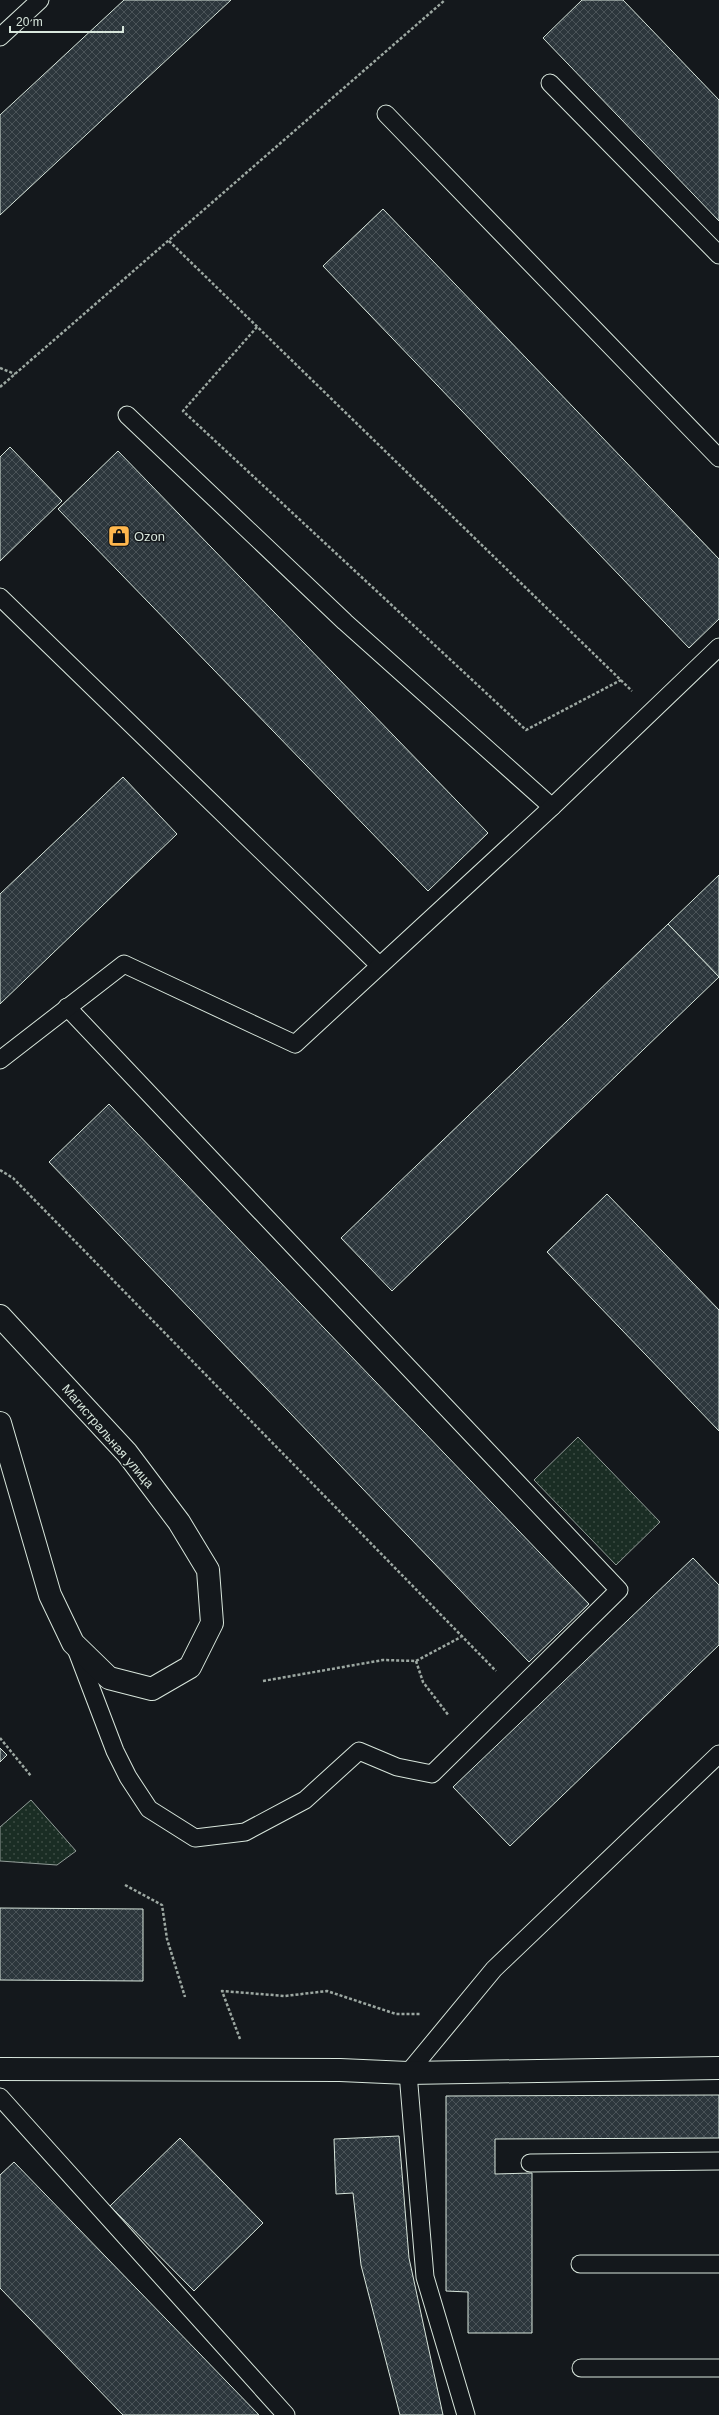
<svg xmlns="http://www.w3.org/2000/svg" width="719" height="2415" font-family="Arial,sans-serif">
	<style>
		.park { fill: url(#park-dots); stroke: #939e99 }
		.building { fill: url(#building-cross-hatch); stroke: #d8e6dc }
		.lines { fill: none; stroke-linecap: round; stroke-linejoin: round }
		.lane-casing { stroke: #d8e6dc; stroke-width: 19 }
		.street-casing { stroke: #d8e6dc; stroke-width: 24 }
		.secondary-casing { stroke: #d8e6dc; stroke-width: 24 }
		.path { stroke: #9da8a2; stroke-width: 2.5; stroke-dasharray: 3 2; stroke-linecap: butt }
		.lane { stroke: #14181c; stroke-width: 17 }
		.street { stroke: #14181c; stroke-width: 22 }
		.secondary { stroke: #14181c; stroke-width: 22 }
		.labels { text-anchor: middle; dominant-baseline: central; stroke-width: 3; stroke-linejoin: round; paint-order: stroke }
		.poi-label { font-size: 13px; fill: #d8e6dc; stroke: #14181c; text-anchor: start }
		.street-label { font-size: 13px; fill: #d8e6dc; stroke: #14181c }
	</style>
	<defs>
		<pattern id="park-dots" width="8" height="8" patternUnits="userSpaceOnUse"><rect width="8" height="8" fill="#1a2d24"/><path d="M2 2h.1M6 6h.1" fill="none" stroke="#3b4b43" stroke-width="1.8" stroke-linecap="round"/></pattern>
		<pattern id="building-cross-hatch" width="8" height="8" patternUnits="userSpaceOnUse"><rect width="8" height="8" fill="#2c363c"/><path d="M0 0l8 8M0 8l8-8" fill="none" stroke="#4a5358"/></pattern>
	</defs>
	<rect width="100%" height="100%" fill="#14181c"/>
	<g class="park">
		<polygon points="578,1437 660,1522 616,1565 534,1480"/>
		<polygon points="31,1800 76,1851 57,1865 0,1861 0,1827"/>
	</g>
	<g class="building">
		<polygon points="124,0 231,0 0,215 0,115"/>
		<polygon points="582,0 623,0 719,100 719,221 543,38"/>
		<polygon points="383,209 719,559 719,619 689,648 323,266"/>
		<polygon points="10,447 62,501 0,561 0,457"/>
		<polygon points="118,451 488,833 428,891 58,509"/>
		<polygon points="123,777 177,834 0,1004 0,894"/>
		<polygon points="719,875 719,977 668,924"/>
		<polygon points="668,924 719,977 392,1291 341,1238"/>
		<polygon points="109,1104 589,1604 529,1662 49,1162"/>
		<polygon points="607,1194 719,1310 719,1431 547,1252"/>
		<polygon points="693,1558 719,1585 719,1645 510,1846 453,1787"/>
		<polygon points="0,1748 7,1755 0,1762"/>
		<polygon points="0,1908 143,1909 143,1981 0,1980"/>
		<polygon points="719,2095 719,2138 495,2139 495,2174 532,2173 532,2333 468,2333 468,2292 446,2291 446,2096"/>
		<polygon points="399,2136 409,2258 443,2415 400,2415 361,2265 353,2193 336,2194 334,2139"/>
		<polygon points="180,2138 263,2223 194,2291 110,2206"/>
		<polygon points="14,2162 259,2415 123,2415 0,2288 0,2175"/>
	</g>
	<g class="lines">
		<g class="lane-casing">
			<g id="lane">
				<polyline points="0,37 40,0"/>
				<polyline points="550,83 719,255"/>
				<polyline points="386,114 719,458"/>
				<polyline points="127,415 345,622 552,807"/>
				<polyline points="0,597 379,965"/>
				<polyline points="67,1007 619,1590 432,1774 397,1767 359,1751 305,1800 245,1832 195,1838 149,1809 128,1777 115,1751 75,1646"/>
				<polyline points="0,1060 124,964 295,1044 552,807 719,647"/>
				<polyline points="0,2097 286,2415"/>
				<polyline points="530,2163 719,2161"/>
				<polyline points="580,2264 719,2264"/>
				<polyline points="581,2368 719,2368"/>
				<polyline points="466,2415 425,2277 408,2073 494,1969 719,1754"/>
			</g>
		</g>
		<g class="street-casing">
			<polyline id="street" points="0,1316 127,1453 179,1522 208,1570 212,1623 190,1667 152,1689 109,1678 73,1643 50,1595 0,1423"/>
		</g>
		<g class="secondary-casing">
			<polyline id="secondary" points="0,2069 340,2070 408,2073 719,2068"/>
		</g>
		<g class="path">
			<polyline points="169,241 632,691"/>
			<polyline points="257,327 183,411 526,730 621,680"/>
			<polyline points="0,368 15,374"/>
			<polyline points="0,387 445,0"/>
			<polyline points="0,1170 13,1178 496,1671"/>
			<polyline points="416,1661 423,1682 449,1716"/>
			<polyline points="263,1681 383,1660 416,1661 461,1637"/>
			<polyline points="0,1738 31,1776"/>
			<polyline points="125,1885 162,1905 167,1939 185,1997"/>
			<polyline points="240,2039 222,1991 285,1996 327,1991 396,2014 420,2014"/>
		</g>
		<use href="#lane" class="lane"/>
		<use href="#street" class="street"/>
		<use href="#secondary" class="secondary"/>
	</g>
	<defs>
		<g id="shop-square" transform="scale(1.15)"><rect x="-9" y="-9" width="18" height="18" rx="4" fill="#ffb74d" stroke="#14181c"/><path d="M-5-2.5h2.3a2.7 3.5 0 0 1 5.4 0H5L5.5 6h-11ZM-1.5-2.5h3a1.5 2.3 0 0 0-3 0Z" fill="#111"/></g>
	</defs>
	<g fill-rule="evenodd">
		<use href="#shop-square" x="119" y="536"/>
	</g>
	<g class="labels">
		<g class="poi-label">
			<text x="134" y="536">Ozon</text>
		</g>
		<g class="street-label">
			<text transform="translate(108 1436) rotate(49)">Магистральная улица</text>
		</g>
	</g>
	<path d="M10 26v6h113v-6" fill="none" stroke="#d8e6dc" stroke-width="2"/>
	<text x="16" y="26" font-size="12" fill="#d8e6dc" stroke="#14181c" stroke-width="3" paint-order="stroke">20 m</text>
</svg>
